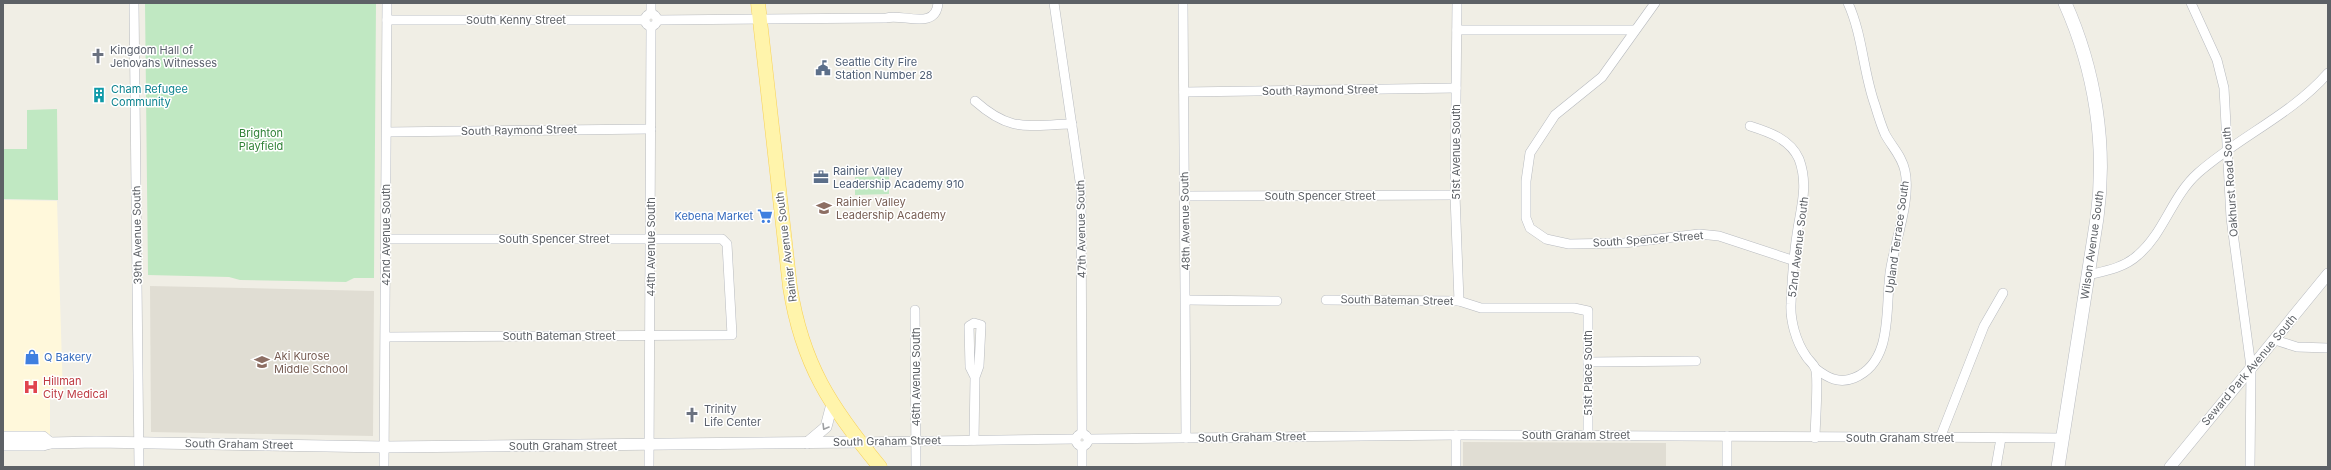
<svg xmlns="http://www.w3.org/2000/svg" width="2331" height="470" font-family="Inter,sans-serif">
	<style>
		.commercial { fill: #fff8db }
		.education { fill: #e0ddd3 }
		.green { fill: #c0e8c2 }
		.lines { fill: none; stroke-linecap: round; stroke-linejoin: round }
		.minor-casing { stroke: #b7babf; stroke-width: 10 }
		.tertiary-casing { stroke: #b7babf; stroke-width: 12 }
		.secondary-casing { stroke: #b8bbc1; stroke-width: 14 }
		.primary-casing { stroke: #f8d156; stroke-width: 15 }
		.minor { stroke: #fff; stroke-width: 9 }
		.tertiary { stroke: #fff; stroke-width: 11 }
		.secondary { stroke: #fff; stroke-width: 13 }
		.primary { stroke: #fff4ab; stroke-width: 14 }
		.oneway { stroke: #9ea0a3 }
		.labels { text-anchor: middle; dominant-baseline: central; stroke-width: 3; stroke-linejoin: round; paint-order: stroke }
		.street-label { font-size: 11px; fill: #5d6166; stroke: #fff }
		.worship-label { font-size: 11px; fill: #5b616d; stroke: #fff; text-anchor: start }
		.service-label { font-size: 11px; fill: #4e5e75; stroke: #fff; text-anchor: start }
		.culture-label { font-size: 11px; fill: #0d838f; stroke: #fff; text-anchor: start }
		.park-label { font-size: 11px; fill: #308237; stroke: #fff }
		.education-label { font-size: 11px; fill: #785e54; stroke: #fff; text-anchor: start }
		.shop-label { font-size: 11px; fill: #366cbe; stroke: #fff; text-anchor: end }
		.health-label { font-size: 11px; fill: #be3a42; stroke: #fff; text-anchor: start }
	</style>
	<rect width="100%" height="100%" fill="#f0eee5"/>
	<polygon class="commercial" points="3,200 57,201 63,397 50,398 50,439 3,439"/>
	<g class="education">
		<polygon points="150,286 374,291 373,436 151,432"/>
		<polygon points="1463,442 1666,443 1666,467 1463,467"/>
	</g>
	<g class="green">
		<polygon points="145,3 376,3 374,278 354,278 346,282 240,280 229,277 148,275"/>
		<polygon points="57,109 58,200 3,199 3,149 27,149 27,110"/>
		<polygon points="889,176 889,194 855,195 855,177"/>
	</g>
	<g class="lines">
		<g class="minor-casing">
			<g id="minor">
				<polyline points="134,3 139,467"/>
				<polyline points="1054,3 1081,188 1082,433"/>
				<polyline points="1183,3 1186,438"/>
				<polyline points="1457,3 1455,195 1459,301"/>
				<polyline points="1655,3 1602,77 1555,115 1530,153 1526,181 1526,218 1530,228 1546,239 1569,244 1624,243 1699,234 1719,236 1795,261"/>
				<polyline points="2191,3 2217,60 2224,88 2231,218 2251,367 2250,467"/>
				<circle cx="651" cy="20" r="6"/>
				<polyline points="651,14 651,3"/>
				<polyline points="387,20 645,20"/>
				<path d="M657,20L886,18C902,13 936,31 938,3"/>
				<polyline points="1457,30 1635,30"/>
				<polyline points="1184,92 1456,88"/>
				<path d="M975,101C1011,133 1027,125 1072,124"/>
				<path d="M1750,126C1769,132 1790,139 1799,159C1808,183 1802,204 1798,228C1794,252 1792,279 1791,304C1790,320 1796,342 1806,356C1808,360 1813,363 1815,368C1819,375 1815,426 1815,438"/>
				<polyline points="387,132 651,129"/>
				<polyline points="1185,196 1455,195"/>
				<path d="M2088,275C2105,271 2124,268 2138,255C2164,233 2172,196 2198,173C2240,136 2291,115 2328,73"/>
				<polyline points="1186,300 1277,301"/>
				<polyline points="1326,300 1459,301 1481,308 1574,308 1588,311 1588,435"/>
				<polyline points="915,310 916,467"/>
				<polyline points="386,337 732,335 727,244 722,239 386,239"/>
				<polyline points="2275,340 2297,347 2328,348"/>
				<polyline points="1588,362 1696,361"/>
				<path d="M1816,369C1828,378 1839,384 1854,378C1896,361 1884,302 1891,267C1896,239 1911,198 1905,171C1902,156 1892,147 1885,134C1881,125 1878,115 1875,105C1863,72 1863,36 1848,3"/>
				<circle cx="1082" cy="440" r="6"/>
				<polyline points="1940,438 1984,326 2003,293"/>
				<polyline points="1089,439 1456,435 2062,438"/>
				<polyline points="974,440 975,377 970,367 969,326 974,323 981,325 979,366 975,377"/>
				<polyline points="860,442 1076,439"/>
				<polyline points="1082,446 1082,467"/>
				<polyline points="384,467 387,3"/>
				<polyline points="649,467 651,27"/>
				<polyline points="1456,467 1456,435"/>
				<polyline points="1727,467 1727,436"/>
				<polyline points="1996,467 2001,438"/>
			</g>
		</g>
		<g class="tertiary-casing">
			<g id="tertiary">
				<polyline points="3,437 43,437 50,443"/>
				<polyline points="807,443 826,427 832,404"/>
				<polyline points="3,445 43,445 50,443 96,442 384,447 860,442"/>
				<polyline points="2170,467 2328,274"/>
			</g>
		</g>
		<g class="secondary-casing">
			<path id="secondary" d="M2058,467L2097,218C2107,145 2095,70 2065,3"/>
		</g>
		<g class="primary-casing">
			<path id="primary" d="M758,3L790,287C802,364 831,408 880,467"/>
		</g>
		<use href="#minor" class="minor"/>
		<use href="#tertiary" class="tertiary"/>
		<use href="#secondary" class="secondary"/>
		<use href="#primary" class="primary"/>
	</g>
	<defs><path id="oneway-chevron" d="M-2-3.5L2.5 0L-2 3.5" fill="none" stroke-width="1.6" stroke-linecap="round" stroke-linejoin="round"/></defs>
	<use class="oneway" href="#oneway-chevron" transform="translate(825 427) rotate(121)"/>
	<defs>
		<g id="church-bare" transform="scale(1.2)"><path d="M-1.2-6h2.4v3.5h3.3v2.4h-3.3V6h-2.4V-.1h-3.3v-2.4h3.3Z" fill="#6b7280" stroke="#fff" stroke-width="2.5" paint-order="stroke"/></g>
		<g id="civic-bare" transform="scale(1.2)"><path d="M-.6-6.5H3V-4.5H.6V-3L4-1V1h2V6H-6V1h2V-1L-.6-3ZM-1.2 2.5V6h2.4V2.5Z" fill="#5c6f8a" stroke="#fff" stroke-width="2.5" paint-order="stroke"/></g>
		<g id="building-bare" transform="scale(1.2)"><path d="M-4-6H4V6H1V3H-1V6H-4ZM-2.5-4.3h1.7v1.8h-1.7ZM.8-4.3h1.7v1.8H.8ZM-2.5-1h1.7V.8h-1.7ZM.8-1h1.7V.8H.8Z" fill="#0f9aa8" stroke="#fff" stroke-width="2.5" paint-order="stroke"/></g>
		<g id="office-bare" transform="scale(1.2)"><path d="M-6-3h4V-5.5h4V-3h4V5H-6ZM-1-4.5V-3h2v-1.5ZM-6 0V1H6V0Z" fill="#5c6f8a" stroke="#fff" stroke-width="2.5" paint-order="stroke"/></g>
		<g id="school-bare" transform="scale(1.2)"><path d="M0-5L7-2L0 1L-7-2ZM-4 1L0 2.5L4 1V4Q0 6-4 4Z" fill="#8d6e63" stroke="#fff" stroke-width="2.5" paint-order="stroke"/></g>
		<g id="supermarket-bare" transform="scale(1.2)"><path d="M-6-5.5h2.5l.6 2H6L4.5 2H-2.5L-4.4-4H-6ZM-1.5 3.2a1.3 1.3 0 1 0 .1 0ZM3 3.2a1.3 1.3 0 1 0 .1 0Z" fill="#3f7fe0" stroke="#fff" stroke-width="2.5" paint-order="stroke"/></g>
		<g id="shop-bare" transform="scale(1.2)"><path d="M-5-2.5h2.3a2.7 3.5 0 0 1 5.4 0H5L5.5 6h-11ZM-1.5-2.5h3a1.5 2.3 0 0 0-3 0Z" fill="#3f7fe0" stroke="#fff" stroke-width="2.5" paint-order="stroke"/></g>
		<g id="hospital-bare" transform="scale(1.2)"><path d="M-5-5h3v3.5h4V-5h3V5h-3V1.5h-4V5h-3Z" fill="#e0444e" stroke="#fff" stroke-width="2.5" paint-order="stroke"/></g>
	</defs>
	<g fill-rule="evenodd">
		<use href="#church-bare" x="98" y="56"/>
		<use href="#civic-bare" x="823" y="68"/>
		<use href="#building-bare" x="99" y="95"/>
		<use href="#office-bare" x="821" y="177"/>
		<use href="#school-bare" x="824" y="208"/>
		<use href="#supermarket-bare" x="765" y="216"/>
		<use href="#shop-bare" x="32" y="357"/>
		<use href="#school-bare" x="262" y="362"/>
		<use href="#hospital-bare" x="31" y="387"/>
		<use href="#church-bare" x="692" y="415"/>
	</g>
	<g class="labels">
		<g class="street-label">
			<text x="516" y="20">South Kenny Street</text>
			<text transform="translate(1320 90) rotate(-1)">South Raymond Street</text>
			<text transform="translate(519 130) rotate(-1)">South Raymond Street</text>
			<text transform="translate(1456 152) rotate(-90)">51st Avenue South</text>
			<text transform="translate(2230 182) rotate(-94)">Oakhurst Road South</text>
			<text x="1320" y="196">South Spencer Street</text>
			<text transform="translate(1185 221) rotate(-91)">48th Avenue South</text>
			<text transform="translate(1081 229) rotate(-91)">47th Avenue South</text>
			<text transform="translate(137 235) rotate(-91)">39th Avenue South</text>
			<text transform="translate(386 235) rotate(-90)">42nd Avenue South</text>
			<text transform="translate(1897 237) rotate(-82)">Upland Terrace South</text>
			<text x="554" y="239">South Spencer Street</text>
			<text transform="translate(1648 239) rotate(-4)">South Spencer Street</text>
			<text transform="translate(2092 245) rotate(-82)">Wilson Avenue South</text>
			<text transform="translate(651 247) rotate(-90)">44th Avenue South</text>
			<text transform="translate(786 247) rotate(-97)">Rainier Avenue South</text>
			<text transform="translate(1798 247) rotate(-83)">52nd Avenue South</text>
			<text transform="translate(1397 300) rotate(1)">South Bateman Street</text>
			<text x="559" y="336">South Bateman Street</text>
			<text transform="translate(2249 370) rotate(-50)">Seward Park Avenue South</text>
			<text transform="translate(1588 373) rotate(-90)">51st Place South</text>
			<text transform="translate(916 377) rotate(-90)">46th Avenue South</text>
			<text x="1576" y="435">South Graham Street</text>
			<text transform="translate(1252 437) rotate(-1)">South Graham Street</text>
			<text x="1900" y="438">South Graham Street</text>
			<text transform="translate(887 441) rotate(-1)">South Graham Street</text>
			<text transform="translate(239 444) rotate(1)">South Graham Street</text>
			<text x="563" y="446">South Graham Street</text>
		</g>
		<g class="worship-label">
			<text x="110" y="50">Kingdom Hall of<tspan x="110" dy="13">Jehovahs Witnesses</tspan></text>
			<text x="704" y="409">Trinity<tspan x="704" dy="13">Life Center</tspan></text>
		</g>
		<g class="service-label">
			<text x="835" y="62">Seattle City Fire<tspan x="835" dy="13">Station Number 28</tspan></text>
			<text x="833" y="171">Rainier Valley<tspan x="833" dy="13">Leadership Academy 910</tspan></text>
		</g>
		<g class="culture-label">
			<text x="111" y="89">Cham Refugee<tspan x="111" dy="13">Community</tspan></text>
		</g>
		<g class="park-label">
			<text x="261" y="133">Brighton<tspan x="261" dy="13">Playfield</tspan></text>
		</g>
		<g class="education-label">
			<text x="836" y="202">Rainier Valley<tspan x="836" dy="13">Leadership Academy</tspan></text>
			<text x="274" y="356">Aki Kurose<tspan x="274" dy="13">Middle School</tspan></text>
		</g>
		<g class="shop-label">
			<text x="753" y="216">Kebena Market</text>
			<text x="44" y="357" text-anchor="start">Q Bakery</text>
		</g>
		<g class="health-label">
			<text x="43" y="381">Hillman<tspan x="43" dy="13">City Medical</tspan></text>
		</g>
	</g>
	<rect width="2331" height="470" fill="none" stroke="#5d6166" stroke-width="8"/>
</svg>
